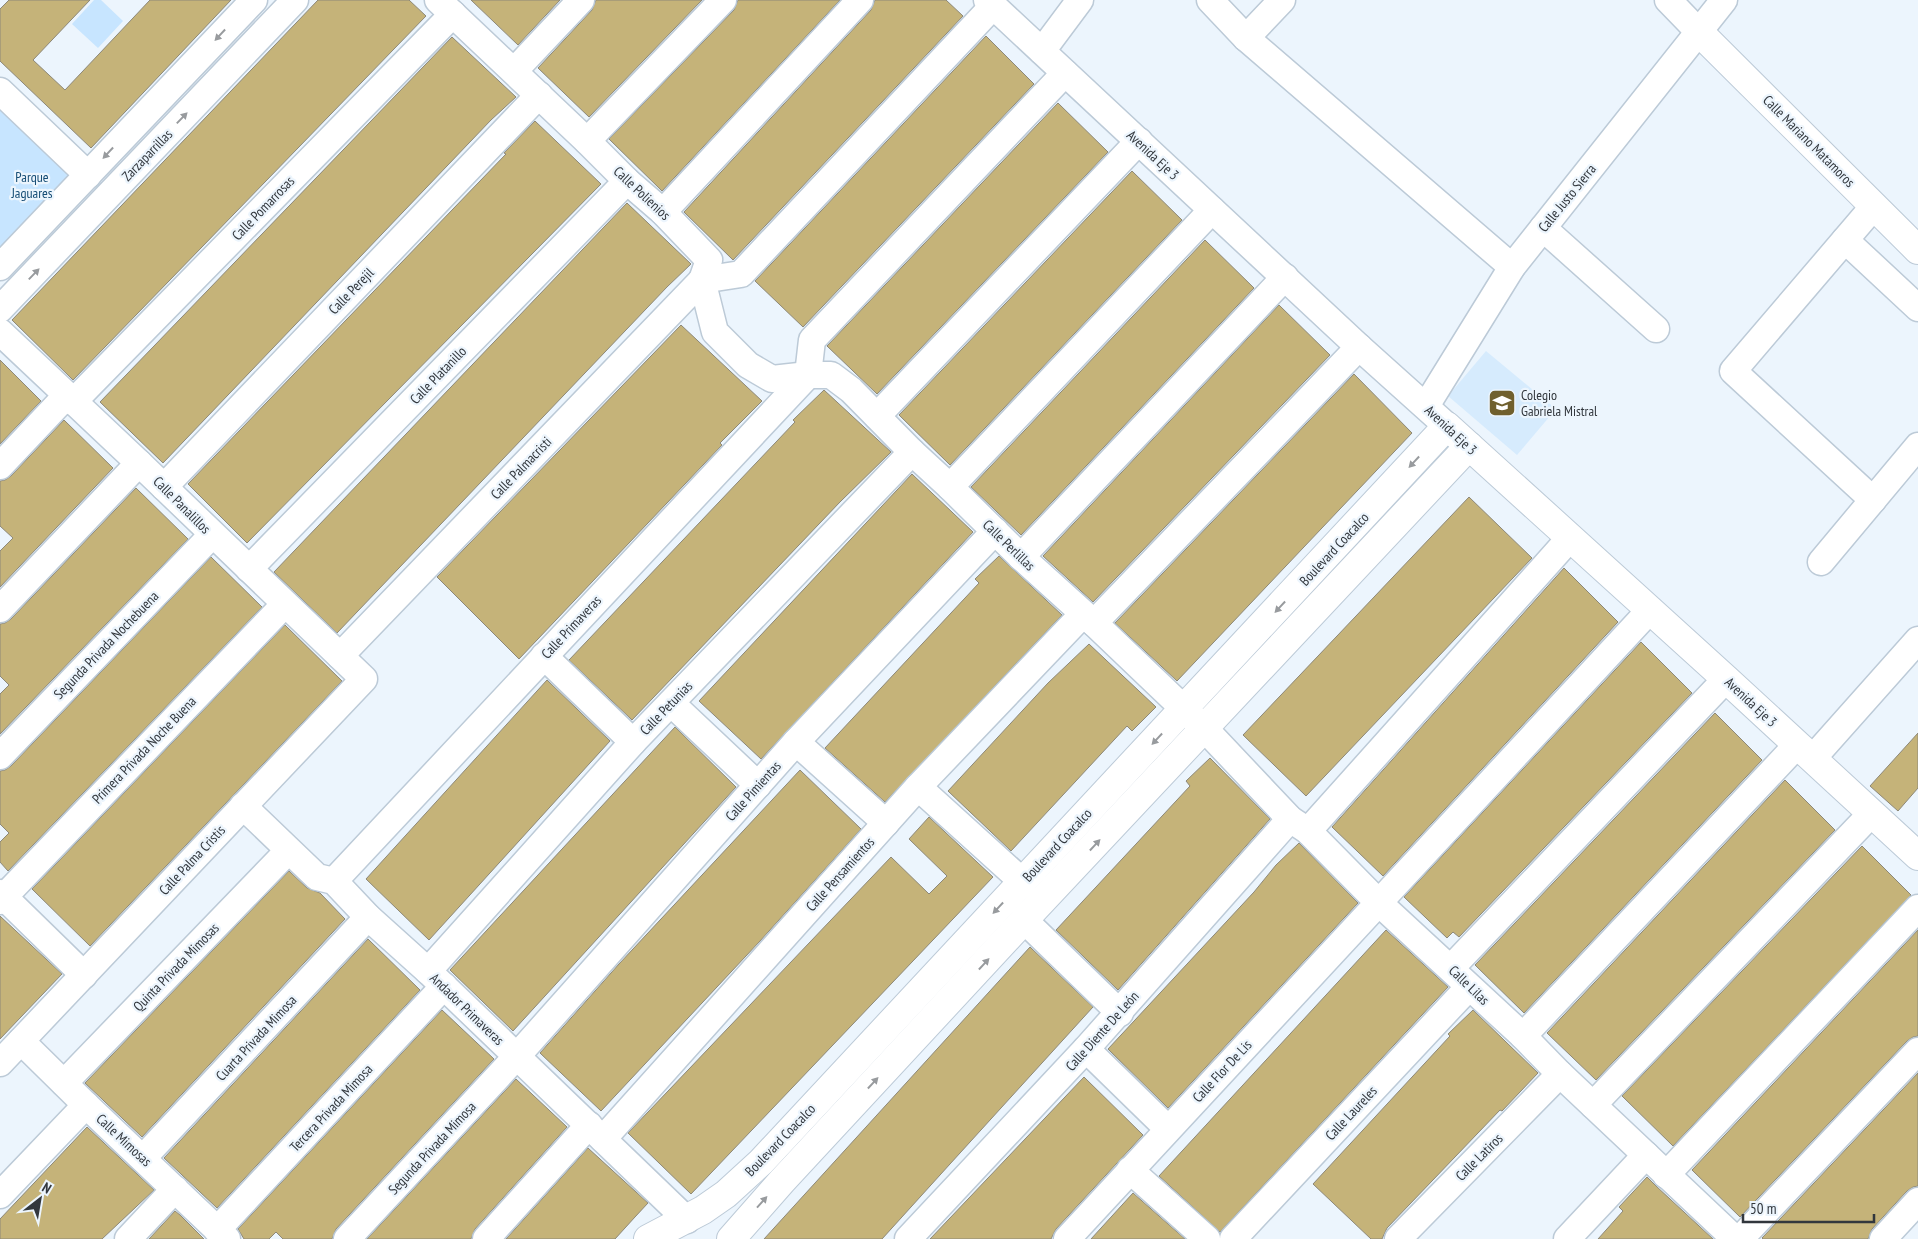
<svg xmlns="http://www.w3.org/2000/svg" width="1918" height="1239" font-family="'PT Sans Narrow',sans-serif">
	<style>
		.built { fill: #d6ebfd }
		.green { fill: #c7e5ff }
		.building { fill: #c5b379; stroke: #8d8878 }
		.lines { fill: none; stroke-linecap: round; stroke-linejoin: round }
		.minor-casing { stroke: #bccad7; stroke-width: 29 }
		.major-casing { stroke: #bccad7; stroke-width: 30 }
		.minor { stroke: #fff; stroke-width: 26 }
		.major { stroke: #fff; stroke-width: 28 }
		.oneway { fill: #989b9e }
		.labels { text-anchor: middle; dominant-baseline: central; stroke-width: 4.5; stroke-linejoin: round; paint-order: stroke }
		.street-label { font-size: 14px; fill: #32373d; stroke: #ecf5fd }
		.park-label { font-size: 14px; fill: #164d75; stroke: #ecf5fd }
		.poi-label { font-size: 14px; fill: #32373d; stroke: #ecf5fd; text-anchor: start }
	</style>
	<rect width="100%" height="100%" fill="#ecf5fd"/>
	<polygon class="built" points="1486,351 1556,409 1517,455 1448,396"/>
	<g class="green">
		<polygon points="94,0 101,0 123,21 98,48 72,24"/>
		<polygon points="0,109 78,184 0,266"/>
	</g>
	<g class="building">
		<polygon points="9,0 90,0 33,60 65,90 150,0 231,0 91,148 0,61 0,9"/>
		<polygon points="318,0 409,0 426,16 73,380 12,320"/>
		<polygon points="471,0 560,0 518,45"/>
		<polygon points="596,0 702,0 589,117 538,68 592,10"/>
		<polygon points="738,0 840,0 662,191 609,139 734,10"/>
		<polygon points="875,0 946,0 963,16 733,260 684,212 871,10"/>
		<polygon points="986,36 1034,84 803,327 755,281"/>
		<polygon points="452,37 516,97 491,120 163,463 100,402"/>
		<polygon points="1058,103 1108,152 877,394 827,346"/>
		<polygon points="535,121 601,184 247,543 188,484 506,154 504,153"/>
		<polygon points="1132,171 1182,220 950,465 899,415"/>
		<polygon points="627,203 691,264 667,287 337,633 274,572"/>
		<polygon points="1205,240 1254,288 1021,535 971,487"/>
		<polygon points="1279,305 1330,355 1093,602 1043,556"/>
		<polygon points="681,325 762,401 720,443 722,445 519,659 437,577"/>
		<polygon points="0,360 41,401 0,444"/>
		<polygon points="1354,374 1412,433 1177,681 1115,623"/>
		<polygon points="824,390 891,452 840,502 632,720 569,660 795,422 793,420"/>
		<polygon points="64,420 113,468 0,587 0,551 13,538 0,526 0,481 5,480 11,476"/>
		<polygon points="912,474 973,532 761,759 699,701"/>
		<polygon points="136,488 188,539 0,734 0,694 9,685 0,676 0,624 5,623 11,619"/>
		<polygon points="1469,497 1532,558 1306,796 1243,735"/>
		<polygon points="999,556 1062,615 885,802 825,748 979,583 975,579"/>
		<polygon points="211,557 262,607 8,871 0,862 0,842 9,833 0,824 0,771 5,770 11,766"/>
		<polygon points="1564,568 1618,622 1383,876 1332,827"/>
		<polygon points="285,625 342,681 90,946 32,889"/>
		<polygon points="1641,642 1692,693 1459,937 1453,932 1447,938 1404,897"/>
		<polygon points="1089,644 1156,707 1132,731 1127,726 1011,851 948,791 1048,683"/>
		<polygon points="547,680 610,741 429,940 366,879"/>
		<polygon points="1715,713 1762,760 1524,1013 1475,965"/>
		<polygon points="675,727 736,787 513,1031 450,970"/>
		<polygon points="1918,733 1918,788 1898,811 1870,786"/>
		<polygon points="1210,758 1270,819 1118,990 1056,930 1190,786 1186,781"/>
		<polygon points="800,770 861,829 760,941 601,1111 540,1053 619,964"/>
		<polygon points="1785,780 1835,830 1596,1080 1547,1033"/>
		<polygon points="929,817 993,877 691,1194 628,1133 891,857 929,894 947,876 909,839"/>
		<polygon points="1299,843 1358,903 1168,1108 1108,1049 1254,892 1276,865"/>
		<polygon points="1862,846 1911,895 1673,1146 1622,1096"/>
		<polygon points="289,871 307,888 320,893 345,919 142,1137 85,1083"/>
		<polygon points="0,916 62,974 0,1039"/>
		<polygon points="1386,930 1448,987 1220,1232 1159,1176"/>
		<polygon points="1918,930 1918,1036 1913,1037 1907,1041 1740,1217 1692,1170"/>
		<polygon points="368,939 420,990 217,1208 164,1158"/>
		<polygon points="1030,947 1093,1007 950,1164 882,1239 764,1239"/>
		<polygon points="442,1010 494,1059 336,1229 332,1239 283,1239 276,1232 269,1239 244,1239 238,1229"/>
		<polygon points="1473,1010 1538,1073 1502,1111 1500,1110 1387,1228 1382,1239 1371,1239 1313,1184 1450,1036 1448,1034"/>
		<polygon points="1918,1073 1918,1186 1913,1187 1907,1191 1872,1229 1868,1239 1763,1239 1762,1238"/>
		<polygon points="1084,1077 1143,1135 1056,1229 1051,1239 930,1239"/>
		<polygon points="516,1079 567,1127 475,1229 471,1239 367,1239"/>
		<polygon points="87,1127 154,1190 102,1239 0,1239 0,1219"/>
		<polygon points="588,1148 648,1203 635,1217 615,1239 506,1239"/>
		<polygon points="1647,1177 1656,1186 1713,1239 1598,1239 1623,1211 1619,1207"/>
		<polygon points="1133,1193 1185,1239 1091,1239"/>
		<polygon points="175,1211 180,1215 204,1239 149,1239"/>
	</g>
	<g class="lines">
		<g class="minor-casing">
			<g id="minor">
				<polyline points="438,0 587,141 627,181 663,212 709,260 702,280 715,332 748,365 772,379 808,375 831,375 851,390 912,452 950,487 1021,557 1094,623 1205,729 1290,819 1308,831 1379,903 1523,1036 1560,1074 1735,1239"/>
				<polyline points="987,0 1359,347 1447,426"/>
				<polyline points="1210,0 1246,38 1512,267"/>
				<polyline points="1668,0 1699,32"/>
				<polyline points="1246,38 1282,0"/>
				<polyline points="1042,51 1080,0"/>
				<polyline points="514,71 581,0"/>
				<polyline points="0,91 88,175"/>
				<polyline points="587,141 723,0"/>
				<polyline points="663,212 860,0"/>
				<polyline points="1543,228 1656,329"/>
				<polyline points="1845,240 1918,308"/>
				<polyline points="0,267 254,0"/>
				<polyline points="702,280 741,274 993,6"/>
				<polyline points="0,309 295,0"/>
				<polyline points="0,332 139,463 364,679 0,1063"/>
				<polyline points="808,375 812,340 1065,73"/>
				<polyline points="73,402 453,14"/>
				<polyline points="1426,406 1512,267 1724,0"/>
				<polyline points="877,416 1139,141"/>
				<polyline points="0,466 67,395"/>
				<polyline points="164,487 539,95"/>
				<polyline points="950,487 1212,210"/>
				<polyline points="1873,500 1733,371 1874,206"/>
				<polyline points="1021,557 1285,277"/>
				<polyline points="1821,562 1918,446"/>
				<polyline points="249,569 627,181"/>
				<polyline points="0,609 139,463"/>
				<polyline points="1094,623 1359,347"/>
				<polyline points="340,656 702,280"/>
				<polyline points="544,656 633,742"/>
				<polyline points="671,703 758,785"/>
				<polyline points="796,742 886,823"/>
				<polyline points="0,756 212,535"/>
				<polyline points="1813,758 1918,640"/>
				<polyline points="918,787 1023,882"/>
				<polyline points="243,806 317,877 334,881 368,917 428,971 687,1220"/>
				<polyline points="1308,831 1570,538"/>
				<polyline points="334,881 808,375"/>
				<polyline points="0,893 84,975"/>
				<polyline points="0,901 285,604"/>
				<polyline points="1024,920 1120,1013"/>
				<polyline points="1451,968 1726,679"/>
				<polyline points="428,971 633,742 912,452"/>
				<polyline points="1523,1036 1797,745"/>
				<polyline points="21,1041 86,1105 227,1239"/>
				<polyline points="1086,1049 1168,1129"/>
				<polyline points="64,1083 288,851"/>
				<polyline points="1593,1105 1871,814"/>
				<polyline points="603,1139 918,787 1083,614"/>
				<polyline points="143,1158 368,917"/>
				<polyline points="1130,1170 1207,1239"/>
				<polyline points="1666,1175 1918,908"/>
				<polyline points="0,1195 86,1105"/>
				<polyline points="217,1230 444,986"/>
				<polyline points="128,1239 175,1189"/>
				<polyline points="347,1239 517,1056 796,742 995,531"/>
				<polyline points="486,1239 589,1125"/>
				<polyline points="908,1239 1086,1049 1290,819"/>
				<polyline points="1067,1239 1650,610"/>
				<polyline points="1233,1239 1469,987"/>
				<polyline points="1398,1239 1560,1074"/>
				<polyline points="1567,1239 1646,1155"/>
				<polyline points="1740,1239 1918,1051"/>
				<polyline points="1883,1239 1918,1201"/>
			</g>
		</g>
		<g class="major-casing">
			<g id="major">
				<polyline points="1699,32 1918,250"/>
				<polyline points="648,1239 703,1210 726,1194 761,1162 1447,426 1726,679 1918,856"/>
				<polyline points="731,1239 782,1181 1024,920 1469,446"/>
			</g>
		</g>
		<use href="#minor" class="minor"/>
		<use href="#major" class="major"/>
	</g>
	<defs><path id="oneway-solid" d="M-6-.8H1V-3.2L6.5 0L1 3.2V.8H-6Z" transform="scale(1.25)"/></defs>
	<g class="oneway">
		<use href="#oneway-solid" transform="translate(220 35) rotate(133)"/>
		<use href="#oneway-solid" transform="translate(182 118) rotate(-46)"/>
		<use href="#oneway-solid" transform="translate(108 153) rotate(133)"/>
		<use href="#oneway-solid" transform="translate(34 274) rotate(-46)"/>
		<use href="#oneway-solid" transform="translate(1414 462) rotate(133)"/>
		<use href="#oneway-solid" transform="translate(1280 607) rotate(133)"/>
		<use href="#oneway-solid" transform="translate(1157 739) rotate(133)"/>
		<use href="#oneway-solid" transform="translate(1095 845) rotate(-47)"/>
		<use href="#oneway-solid" transform="translate(998 908) rotate(133)"/>
		<use href="#oneway-solid" transform="translate(984 964) rotate(-47)"/>
		<use href="#oneway-solid" transform="translate(873 1083) rotate(-47)"/>
		<use href="#oneway-solid" transform="translate(762 1202) rotate(-48)"/>
	</g>
	<defs>
		<g id="school-square" transform="scale(1.4375)"><rect x="-9" y="-9" width="18" height="18" rx="4" fill="#70602e" stroke="#ecf5fd"/><path d="M0-5L7-2L0 1L-7-2ZM-4 1L0 2.5L4 1V4Q0 6-4 4Z" fill="#fff"/></g>
	</defs>
	<g fill-rule="evenodd">
		<use href="#school-square" x="1502" y="403"/>
	</g>
	<g class="labels">
		<g class="street-label">
			<text transform="translate(1809 141) rotate(45)">Calle Mariano Matamoros</text>
			<text transform="translate(147 155) rotate(-46)">Zarzaparrillas</text>
			<text transform="translate(1153 155) rotate(43)">Avenida Eje 3</text>
			<text transform="translate(642 193) rotate(43)">Calle Polienios</text>
			<text transform="translate(1567 198) rotate(-51)">Calle Justo Sierra</text>
			<text transform="translate(263 208) rotate(-46)">Calle Pomarrosas</text>
			<text transform="translate(351 291) rotate(-46)">Calle Perejil</text>
			<text transform="translate(438 375) rotate(-46)">Calle Platanillo</text>
			<text transform="translate(1451 430) rotate(43)">Avenida Eje 3</text>
			<text transform="translate(521 468) rotate(-46)">Calle Palmacristi</text>
			<text transform="translate(182 505) rotate(45)">Calle Panalillos</text>
			<text transform="translate(1009 545) rotate(44)">Calle Perlillas</text>
			<text transform="translate(1334 549) rotate(-47)">Boulevard Coacalco</text>
			<text transform="translate(571 627) rotate(-47)">Calle Primaveras</text>
			<text transform="translate(106 645) rotate(-46)">Segunda Privada Nochebuena</text>
			<text transform="translate(1751 702) rotate(43)">Avenida Eje 3</text>
			<text transform="translate(666 708) rotate(-46)">Calle Petunias</text>
			<text transform="translate(144 750) rotate(-46)">Primera Privada Noche Buena</text>
			<text transform="translate(753 791) rotate(-48)">Calle Pimientas</text>
			<text transform="translate(1057 845) rotate(-47)">Boulevard Coacalco</text>
			<text transform="translate(192 860) rotate(-47)">Calle Palma Cristis</text>
			<text transform="translate(840 874) rotate(-48)">Calle Pensamientos</text>
			<text transform="translate(176 967) rotate(-46)">Quinta Privada Mimosas</text>
			<text transform="translate(1469 985) rotate(44)">Calle Lilas</text>
			<text transform="translate(467 1009) rotate(44)">Andador Primaveras</text>
			<text transform="translate(1102 1031) rotate(-48)">Calle Diente De León</text>
			<text transform="translate(256 1038) rotate(-47)">Cuarta Privada Mimosa</text>
			<text transform="translate(1222 1071) rotate(-47)">Calle Flor De Lis</text>
			<text transform="translate(331 1108) rotate(-47)">Tercera Privada Mimosa</text>
			<text transform="translate(1351 1113) rotate(-47)">Calle Laureles</text>
			<text transform="translate(124 1140) rotate(43)">Calle Mimosas</text>
			<text transform="translate(780 1140) rotate(-46)">Boulevard Coacalco</text>
			<text transform="translate(432 1148) rotate(-47)">Segunda Privada Mimosa</text>
			<text transform="translate(1479 1157) rotate(-45)">Calle Latiros</text>
		</g>
		<g class="park-label">
			<text x="32" y="177">Parque<tspan x="32" dy="16">Jaguares</tspan></text>
		</g>
		<g class="poi-label">
			<text x="1521" y="395">Colegio<tspan x="1521" dy="16">Gabriela Mistral</tspan></text>
		</g>
	</g>
	<g transform="translate(40 1199) rotate(31)" stroke="#ecf5fd" stroke-width="4" paint-order="stroke">
	<path d="M0-4L9 19L0 12L-9 19Z" fill="#32373d"/>
	<text y="-8" font-size="14" font-weight="bold" text-anchor="middle" fill="#32373d">N</text>
	</g>
	<path d="M1743 1214v8h131v-8" fill="none" stroke="#32373d" stroke-width="2.5"/>
	<text x="1750" y="1214" font-size="15" fill="#32373d" stroke="#ecf5fd" stroke-width="4" paint-order="stroke">50 m</text>
</svg>
